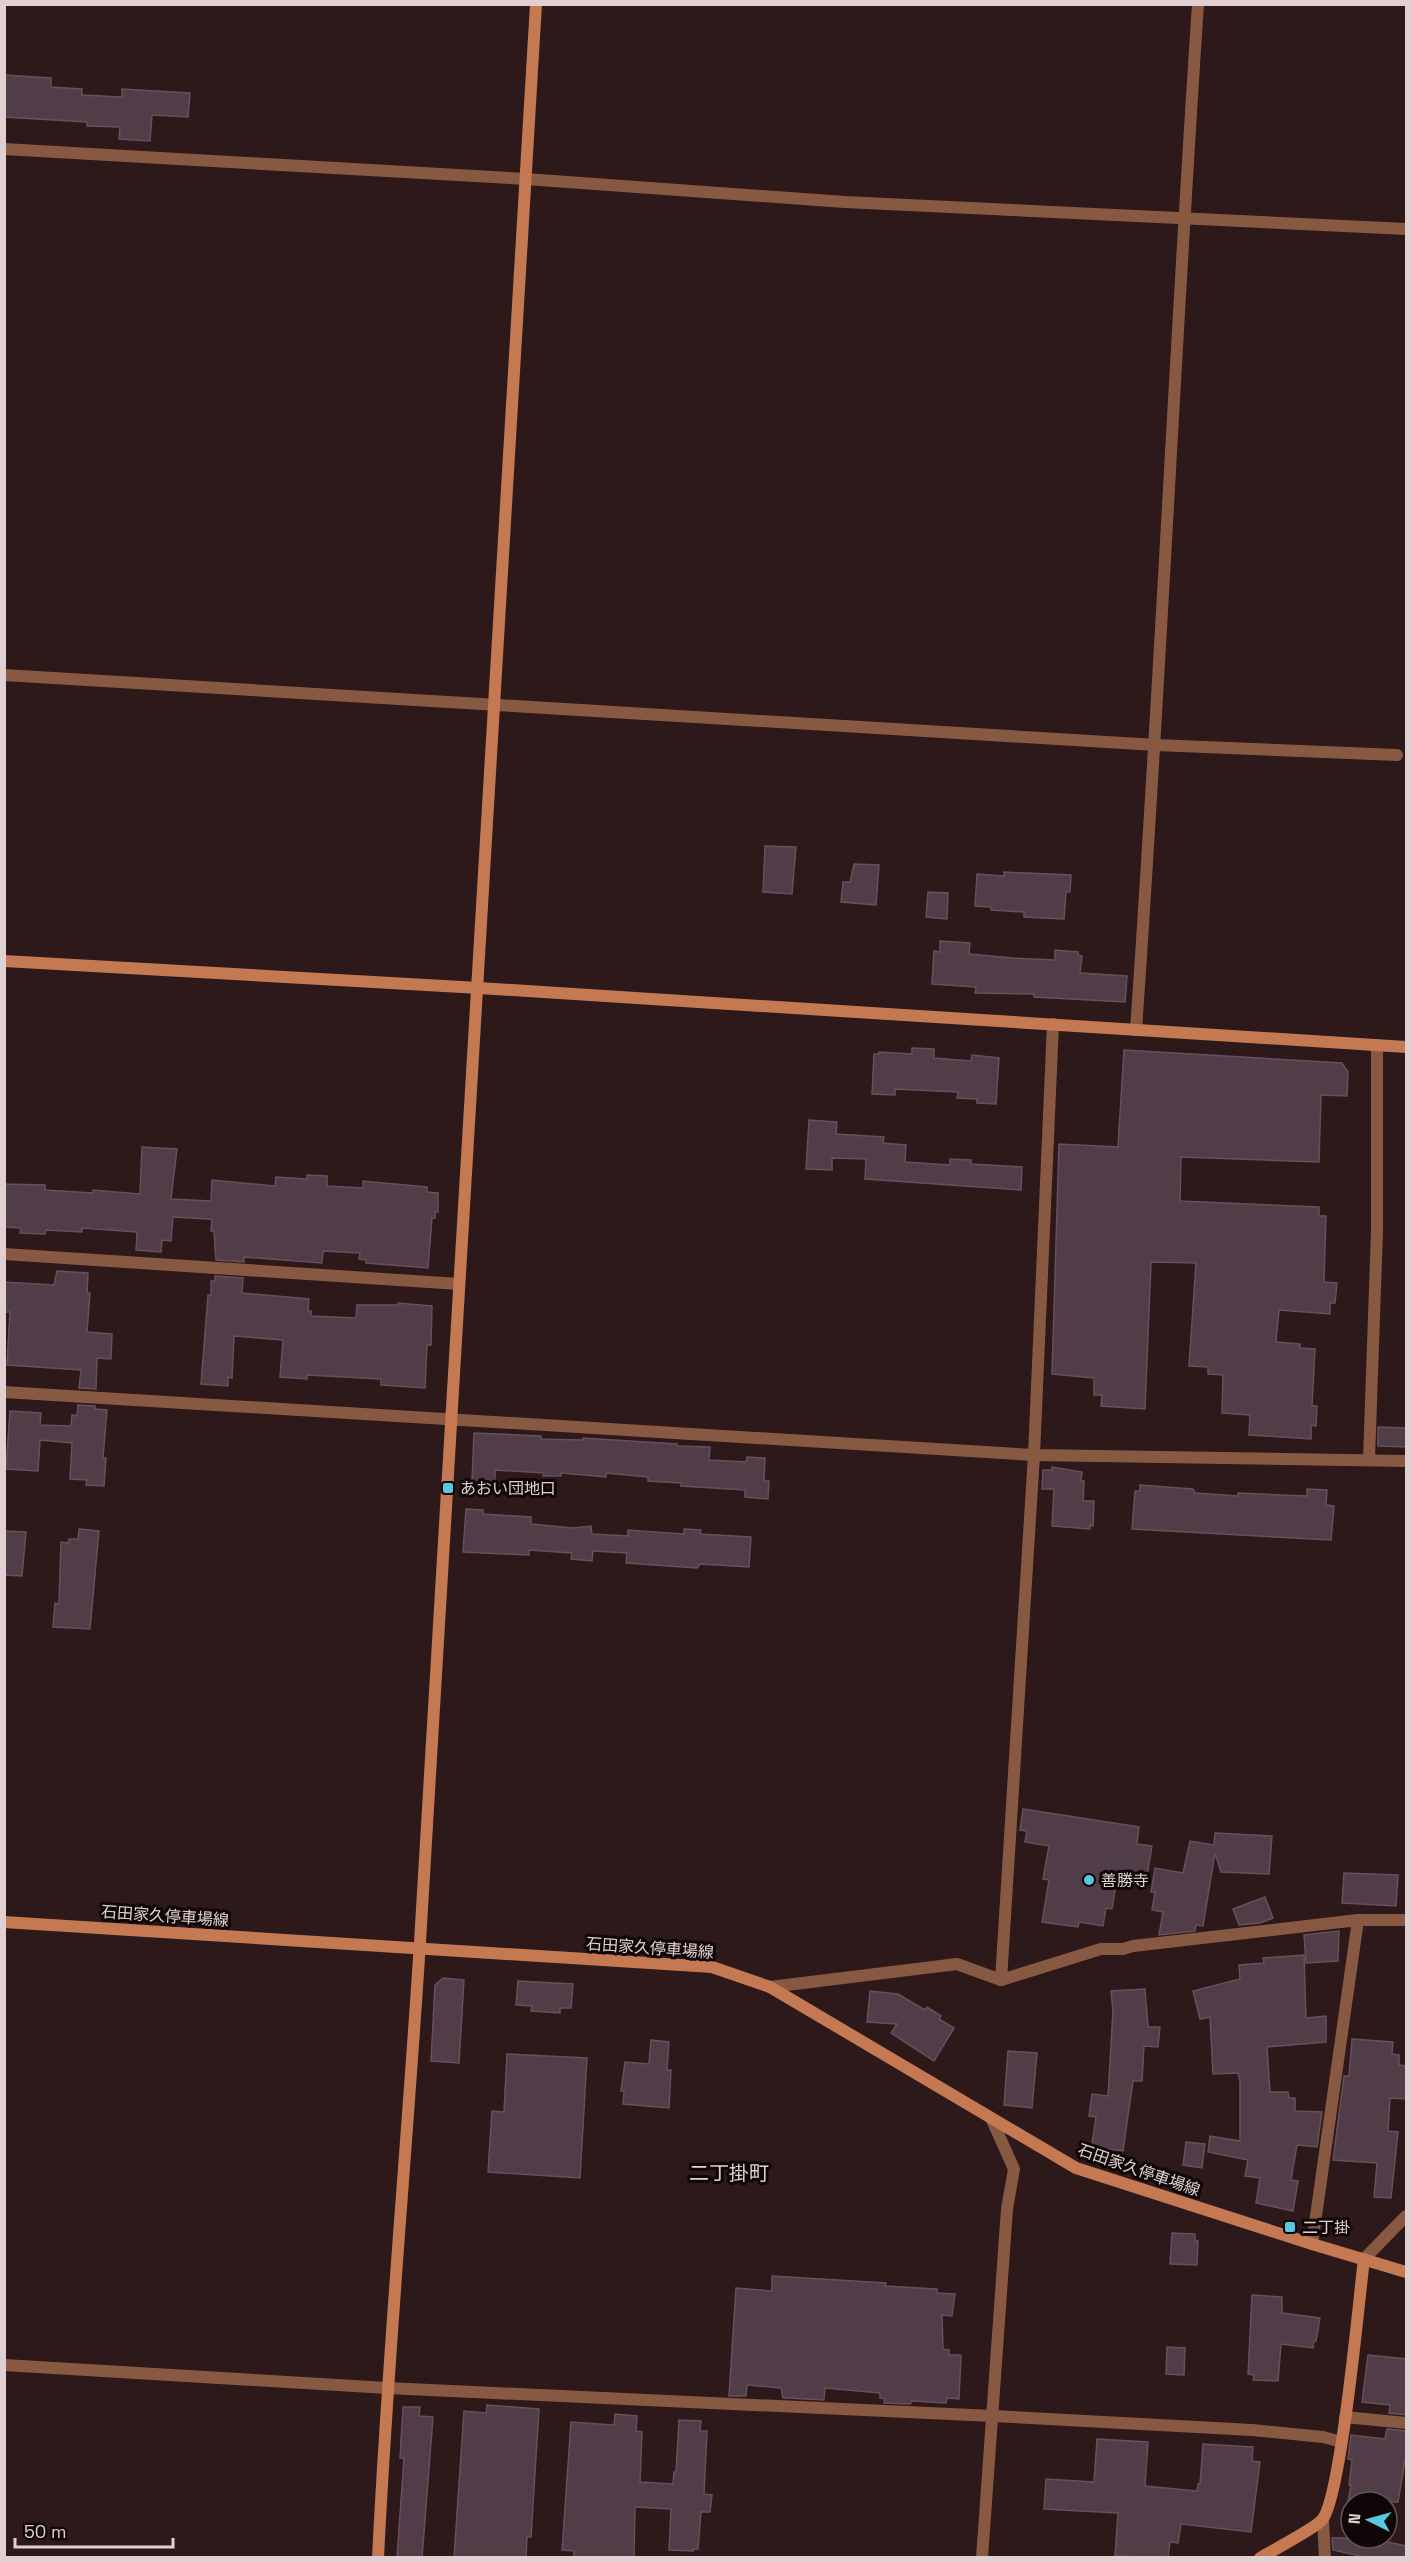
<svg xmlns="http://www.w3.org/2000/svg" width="1411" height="2562" font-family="'Space Grotesk','Noto Sans JP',sans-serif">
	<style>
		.building { fill: #513d48; stroke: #66505d; stroke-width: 1.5 }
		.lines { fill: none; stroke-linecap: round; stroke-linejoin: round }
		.street { stroke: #885942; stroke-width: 12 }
		.secondary { stroke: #c47953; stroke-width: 12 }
		.poi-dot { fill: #57c9e2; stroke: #0f0707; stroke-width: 2 }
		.labels { text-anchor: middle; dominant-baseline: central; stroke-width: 6; stroke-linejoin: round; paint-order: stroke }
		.poi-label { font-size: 16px; fill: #e0d0d1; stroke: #0f0707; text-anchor: start }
		.street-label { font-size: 16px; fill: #e0d0d1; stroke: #0f0707 }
		.quarter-label { font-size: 20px; fill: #e0d0d1; stroke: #0f0707 }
	</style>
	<rect width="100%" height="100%" fill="#2d181a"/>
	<g class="building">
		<polygon points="4,75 51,78 51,87 82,89 82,95 122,97 122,89 190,93 188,117 152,115 150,141 119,139 120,127 87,126 87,122 4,117"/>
		<polygon points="765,846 796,847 792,894 763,892"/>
		<polygon points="854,864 879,865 876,905 841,902 843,882 850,882"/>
		<polygon points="1004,872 1071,875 1070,892 1066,892 1064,919 1024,917 1024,912 991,910 991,907 975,906 977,874 1004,876"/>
		<polygon points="928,892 948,893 947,919 926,917"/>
		<polygon points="940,941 970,943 969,954 1013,958 1055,960 1055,950 1078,952 1078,955 1082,956 1080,973 1127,976 1125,1002 1034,997 1034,994 975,993 976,987 932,984 934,951 940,952"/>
		<polygon points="912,1048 934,1049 934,1058 971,1061 972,1055 999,1058 996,1104 977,1103 977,1099 957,1098 958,1092 895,1089 895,1095 872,1094 874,1054 879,1054 879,1052 912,1054"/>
		<polygon points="1124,1050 1342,1063 1348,1072 1347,1096 1321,1095 1319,1162 1181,1157 1180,1201 1319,1207 1319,1216 1326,1216 1324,1282 1337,1283 1335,1303 1330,1303 1330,1314 1279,1310 1276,1342 1300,1344 1300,1348 1315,1349 1312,1406 1317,1406 1316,1426 1311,1425 1311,1439 1249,1435 1250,1415 1222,1413 1223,1375 1208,1374 1208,1367 1189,1366 1196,1263 1151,1262 1145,1409 1101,1406 1102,1395 1094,1395 1094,1378 1052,1374 1059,1144 1118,1147"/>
		<polygon points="809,1120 837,1122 836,1134 884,1137 883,1143 906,1145 905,1162 950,1165 950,1159 971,1160 971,1164 1022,1167 1021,1190 865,1179 866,1159 832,1158 832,1170 806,1169"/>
		<polygon points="142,1147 177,1149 171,1199 211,1201 212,1180 275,1186 276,1177 307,1179 307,1175 327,1176 327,1186 363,1188 363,1181 427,1187 427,1192 438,1193 438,1212 435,1212 435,1218 432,1218 428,1268 366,1263 366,1260 359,1259 360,1253 323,1251 322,1263 244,1257 244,1262 216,1260 214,1231 211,1231 212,1220 209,1219 173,1217 171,1241 162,1240 161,1252 136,1250 137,1232 82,1228 82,1232 46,1230 45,1234 20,1233 21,1228 4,1227 4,1184 45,1185 45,1190 93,1193 93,1190 140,1194"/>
		<polygon points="57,1271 88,1273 87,1293 90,1293 87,1332 112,1334 111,1359 97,1358 96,1389 79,1388 81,1370 7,1365 10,1312 4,1312 4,1282 54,1285"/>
		<polygon points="215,1276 243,1278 242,1293 309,1299 308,1311 311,1311 311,1316 356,1318 357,1305 398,1305 398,1303 432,1306 431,1345 427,1345 425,1388 381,1385 381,1379 307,1375 307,1379 280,1377 283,1340 234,1336 232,1378 228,1377 228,1386 201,1384 208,1295 211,1295 211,1281 215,1281"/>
		<polygon points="78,1405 95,1406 95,1409 107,1410 103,1458 106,1458 104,1486 86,1485 87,1480 70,1479 72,1443 40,1440 38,1471 6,1469 10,1411 41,1413 40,1425 71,1426 72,1415 77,1416"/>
		<polygon points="1378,1427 1407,1428 1407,1447 1378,1446"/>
		<polygon points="474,1433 541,1436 541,1439 583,1440 583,1438 677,1444 677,1446 710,1447 709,1460 746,1462 747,1457 765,1458 764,1481 769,1481 768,1499 745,1497 745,1490 681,1486 681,1483 648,1481 648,1477 606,1473 606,1477 561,1473 561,1476 543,1476 544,1473 495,1470 495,1483 472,1482"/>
		<polygon points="1052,1467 1082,1472 1081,1481 1084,1481 1083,1501 1094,1501 1093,1526 1090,1525 1090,1529 1052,1526 1054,1489 1042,1489 1043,1470 1052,1470"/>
		<polygon points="1140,1485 1193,1489 1195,1493 1238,1496 1238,1493 1307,1496 1307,1489 1327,1490 1326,1505 1334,1506 1331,1540 1132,1529 1135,1491 1140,1491"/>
		<polygon points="466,1509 483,1510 483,1514 531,1517 531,1524 573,1528 591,1526 592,1534 628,1536 628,1530 684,1534 684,1529 701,1530 700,1534 751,1537 749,1567 700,1564 697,1568 626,1563 627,1553 593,1551 592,1561 571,1559 572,1553 529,1550 529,1555 463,1552"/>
		<polygon points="79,1529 99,1531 90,1629 53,1627 55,1603 59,1604 61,1542 68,1543 69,1539 78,1539"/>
		<polygon points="4,1531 26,1532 22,1576 4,1575"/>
		<polygon points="1023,1809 1139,1827 1137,1844 1152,1846 1147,1876 1118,1872 1112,1909 1106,1908 1103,1926 1079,1922 1078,1927 1042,1922 1049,1880 1043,1879 1049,1846 1025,1842 1027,1831 1020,1830"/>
		<polygon points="1215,1833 1272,1836 1269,1874 1221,1872 1215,1853 1203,1926 1196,1925 1195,1931 1159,1935 1163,1912 1152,1910 1155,1892 1151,1892 1155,1868 1183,1873 1190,1841 1214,1845"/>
		<polygon points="1344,1873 1398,1875 1396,1906 1342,1903"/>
		<polygon points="1265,1897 1273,1918 1260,1923 1239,1925 1233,1909"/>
		<polygon points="1339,1931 1338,1961 1306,1963 1304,1935"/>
		<polygon points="1304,1955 1306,2018 1326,2016 1326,2042 1267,2047 1270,2092 1288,2092 1289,2098 1295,2098 1295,2111 1322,2112 1317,2147 1297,2145 1291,2180 1298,2181 1293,2211 1256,2203 1260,2178 1245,2176 1248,2160 1208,2152 1210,2136 1240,2141 1240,2081 1238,2073 1213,2074 1210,2017 1200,2019 1193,1991 1240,1979 1239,1965 1264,1963 1263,1958"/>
		<polygon points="443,1978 464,1980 459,2063 431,2061 435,1985"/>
		<polygon points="518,1981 573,1984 571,2008 560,2008 560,2013 531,2011 532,2006 516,2005"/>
		<polygon points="1145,1989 1148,2027 1160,2027 1158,2047 1144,2046 1142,2081 1133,2081 1123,2151 1109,2149 1108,2152 1091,2150 1096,2117 1089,2116 1092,2094 1108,2096 1113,2011 1111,1991"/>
		<polygon points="870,1991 898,1994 925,2010 927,2007 941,2016 939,2019 954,2028 934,2061 891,2033 897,2024 867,2022"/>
		<polygon points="1352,2039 1393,2042 1392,2054 1399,2055 1399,2065 1407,2066 1407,2099 1390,2098 1388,2131 1398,2132 1391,2198 1374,2197 1377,2163 1333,2160 1344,2076 1349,2076"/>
		<polygon points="651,2040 669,2042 667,2070 671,2070 669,2108 623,2104 624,2091 621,2091 625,2062 649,2064"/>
		<polygon points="1008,2051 1037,2053 1032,2108 1004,2105"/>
		<polygon points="507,2054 587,2058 580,2178 488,2172 492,2111 504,2112"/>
		<polygon points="1186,2142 1205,2144 1202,2168 1183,2165"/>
		<polygon points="1172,2233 1195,2234 1195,2241 1198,2241 1197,2265 1170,2264"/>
		<polygon points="772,2276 886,2283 885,2286 937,2289 937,2293 955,2294 952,2316 942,2315 943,2349 949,2350 949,2355 961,2355 959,2399 947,2398 946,2403 912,2401 910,2404 884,2403 885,2399 880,2398 880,2393 825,2388 824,2400 787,2398 783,2398 781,2388 747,2385 746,2396 729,2396 736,2288 772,2291"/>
		<polygon points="1252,2295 1282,2297 1282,2313 1320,2318 1316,2341 1314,2341 1313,2348 1281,2344 1278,2381 1253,2380 1254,2375 1248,2374"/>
		<polygon points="1167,2347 1185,2348 1184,2375 1166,2374"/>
		<polygon points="1368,2355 1407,2359 1407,2415 1389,2413 1390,2405 1362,2402"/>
		<polygon points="487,2405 539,2409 531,2537 527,2537 526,2558 454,2558 464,2411 486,2413"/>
		<polygon points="403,2407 420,2407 419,2416 433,2417 422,2558 397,2558 404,2458 400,2458"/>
		<polygon points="615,2414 637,2416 636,2431 642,2432 640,2482 673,2484 674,2472 676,2472 679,2420 701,2421 700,2431 707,2431 704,2494 712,2495 710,2512 701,2512 698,2549 694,2549 693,2551 669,2550 671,2509 635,2507 634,2558 574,2558 574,2551 562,2550 571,2422 614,2425"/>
		<polygon points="1387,2429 1407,2431 1407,2449 1398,2502 1348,2502 1351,2485 1349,2485 1352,2460 1348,2459 1351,2435 1385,2439"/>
		<polygon points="1097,2439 1148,2442 1145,2486 1197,2491 1198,2484 1200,2484 1203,2444 1253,2447 1252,2461 1260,2462 1251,2532 1181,2524 1178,2543 1170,2542 1168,2558 1115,2556 1118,2513 1044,2509 1046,2479 1094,2482"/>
		<polygon points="1332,2538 1369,2538 1407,2546 1407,2558 1369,2558 1333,2550"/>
	</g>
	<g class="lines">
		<g class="street">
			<polyline points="4,149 526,179 845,202 1406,229"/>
			<polyline points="4,675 1156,745 1397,755"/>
			<path d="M1136,1030C1160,688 1175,346 1198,4"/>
			<polyline points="4,1254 459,1284"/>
			<polyline points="4,1392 1034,1455 1406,1461"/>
			<polyline points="1369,1459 1377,1231 1377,1045"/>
			<polyline points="1001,1980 1034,1455 1053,1024"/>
			<polyline points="770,1987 957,1964 1001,1980 1101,1949 1123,1949 1133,1946 1358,1920 1406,1920"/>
			<polyline points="1312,2244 1358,1920"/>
			<polyline points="1364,2259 1406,2216"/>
			<polyline points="4,2365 387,2388 993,2416 1252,2430 1323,2437 1342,2442"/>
			<polyline points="1345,2417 1406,2423"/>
			<polyline points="1323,2520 1325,2558"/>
			<polyline points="982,2558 1007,2209 1014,2169 992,2120"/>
		</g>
		<g class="secondary">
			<polyline points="4,961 479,988 1406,1047"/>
			<polyline points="4,1922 712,1967 770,1987 1076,2168 1312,2244 1406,2272"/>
			<path d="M378,2558C388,2352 407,2147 420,1942C460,1296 498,650 536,4"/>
			<path d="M1260,2558C1273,2550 1314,2529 1322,2520C1341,2499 1359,2299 1364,2259"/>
		</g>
	</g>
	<g class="poi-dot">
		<rect x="442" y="1482" width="12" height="12" rx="3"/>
		<circle cx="1089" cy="1880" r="6"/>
		<rect x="1284" y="2221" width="12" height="12" rx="3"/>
	</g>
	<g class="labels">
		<g class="poi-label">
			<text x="460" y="1488">あおい団地口</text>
			<text x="1101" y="1880">善勝寺</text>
			<text x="1302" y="2227">二丁掛</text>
		</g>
		<g class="street-label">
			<text transform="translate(165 1916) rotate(4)">石田家久停車場線</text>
			<text transform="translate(650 1948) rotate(4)">石田家久停車場線</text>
			<text transform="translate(1139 2170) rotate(19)">石田家久停車場線</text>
		</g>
		<g class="quarter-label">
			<text x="729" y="2173">二丁掛町</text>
		</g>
	</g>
	<rect width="1411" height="2562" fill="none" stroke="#e0d0d1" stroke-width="12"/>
	<g transform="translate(1369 2520) rotate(275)"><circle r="28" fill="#0f0707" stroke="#635758" stroke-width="1.5"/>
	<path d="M0-4.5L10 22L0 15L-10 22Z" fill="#57c9e2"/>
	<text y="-9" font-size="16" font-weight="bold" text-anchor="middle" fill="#e0d0d1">N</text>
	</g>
	<path d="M15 2538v9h158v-9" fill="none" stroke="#e0d0d1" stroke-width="3"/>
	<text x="24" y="2538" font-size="18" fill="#e0d0d1" stroke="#0f0707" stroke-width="4.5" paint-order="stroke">50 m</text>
</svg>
